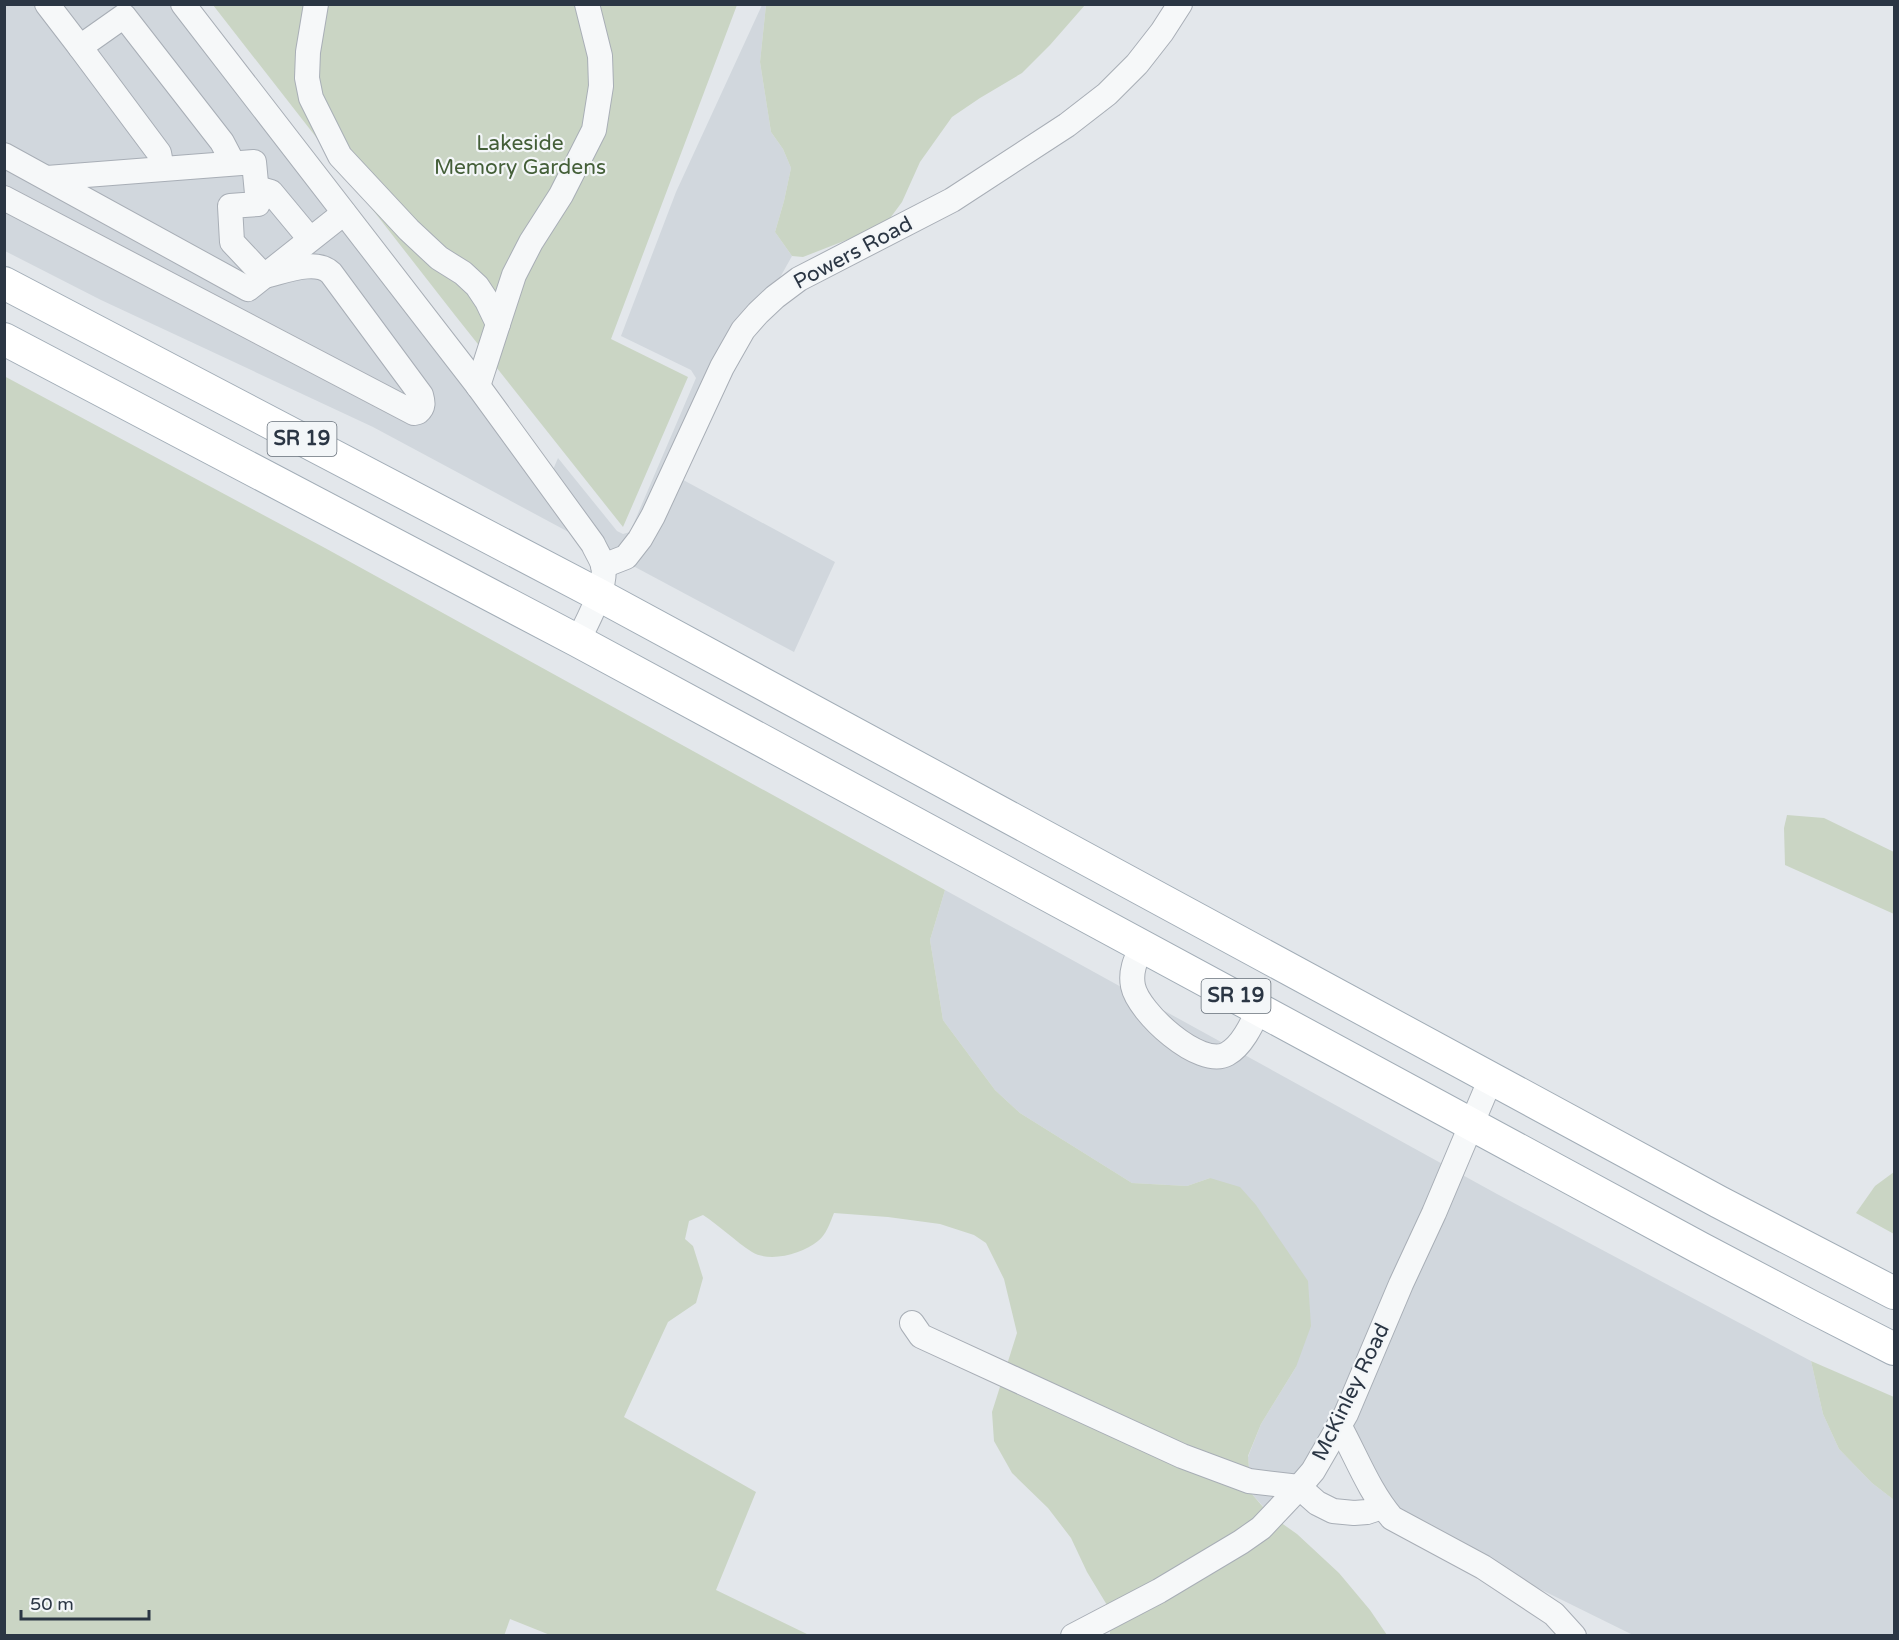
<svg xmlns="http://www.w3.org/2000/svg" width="1899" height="1640" font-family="'Varela Round',sans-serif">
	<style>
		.built { fill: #d1d7dd }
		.green { fill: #cad5c4 }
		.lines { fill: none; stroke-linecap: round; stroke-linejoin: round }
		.minor-casing { stroke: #a8aeb6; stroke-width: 26 }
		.major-casing { stroke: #a2adb7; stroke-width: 34 }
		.minor { stroke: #f6f8f9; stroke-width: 24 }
		.major { stroke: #fff; stroke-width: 32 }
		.labels { text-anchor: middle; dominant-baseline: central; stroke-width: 4.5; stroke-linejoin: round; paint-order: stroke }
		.shield { fill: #f3f6f8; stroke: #67707a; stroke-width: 1.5 }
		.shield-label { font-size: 20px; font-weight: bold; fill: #2b3644 }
		.park-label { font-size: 21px; fill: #445f38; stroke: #f3f6f8 }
		.street-label { font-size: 21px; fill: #2b3644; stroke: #f3f6f8 }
	</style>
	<rect width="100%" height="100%" fill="#e3e7eb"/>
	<g class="built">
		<polygon points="4,5 172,5 470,391 576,536 373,427 101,300 5,251"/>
		<polygon points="762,5 766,5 760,62 771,132 783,149 791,168 784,201 775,232 792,256 699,423 674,475 835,562 794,652 607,552 552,472 558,458 617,531 623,534 630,532 696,378 691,370 621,336 676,192"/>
		<polygon points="945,890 1497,1194 1811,1361 1823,1414 1839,1449 1872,1483 1894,1500 1894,1635 1633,1635 1386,1513 1337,1441 1270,1514 1251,1493 1248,1457 1261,1424 1296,1367 1210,1178 1187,1186 1132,1183 1020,1113 995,1090 943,1020 930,940"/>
	</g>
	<g class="green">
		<polygon points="213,5 737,5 611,339 688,377 623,527 454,314"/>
		<polygon points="766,5 1085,5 1050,45 1022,73 980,98 952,117 920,162 902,202 885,225 803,257 792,256 775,232 784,201 791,168 783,149 771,132 760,62"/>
		<path d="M4,376L325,548L945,890L930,940L943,1020L995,1090L1020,1113L1132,1183L1187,1186L1210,1178L1240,1187L1256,1205L1308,1281L1311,1326L1296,1367L1261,1424L1248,1456L1251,1493L1270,1515L1297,1534L1339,1573L1370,1610L1387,1635H1110V1610L1087,1572L1071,1538L1048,1508L1012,1473L994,1441L992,1412L1017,1333L1004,1279L986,1243L974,1235L940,1224L888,1217L834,1213C830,1223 826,1235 818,1241C802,1254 770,1263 752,1252C735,1241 720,1226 703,1215L689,1221L685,1239L693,1246L703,1278L696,1303L668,1322L624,1417L756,1492L716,1590L809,1635H550L510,1619L504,1636L5,1635Z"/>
		<polygon points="1787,815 1824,818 1894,852 1894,914 1785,865 1784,828"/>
		<polygon points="1894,1172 1894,1234 1856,1213 1875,1186"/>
		<polygon points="1811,1361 1894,1397 1894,1500 1872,1483 1839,1449 1823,1414"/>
	</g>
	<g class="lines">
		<g class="minor-casing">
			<g id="minor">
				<polyline points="47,4 80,47"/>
				<path d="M183,4L478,386L593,544C596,551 601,558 603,565C608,586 587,621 578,641"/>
				<polyline points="316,4 308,52 307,78 311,98 340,156 409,230 439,258 463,273 477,286 487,301 498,324 478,386"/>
				<polyline points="4,155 248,289 344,213"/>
				<polyline points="162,169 159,153 80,47 124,16 222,142 233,163"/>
				<polyline points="47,178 254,162 258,204 230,206 232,242 264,276"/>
				<polyline points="257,188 271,192 310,239"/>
				<path d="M4,198L414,413L418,412C424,407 423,402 421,395L331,273C316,258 283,272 264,276"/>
				<polyline points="498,324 514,275 531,242 561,195 594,130 601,86 600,56 587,4"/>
				<polyline points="603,566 626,557 640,539 653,516 722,367 743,330 758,313 775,297 799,279 952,200 1067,125 1107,94 1137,64 1162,32 1180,4"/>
				<path d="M1142,946C1136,959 1130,971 1133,986C1138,1012 1200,1069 1227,1054C1242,1046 1252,1024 1259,1009"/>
				<polyline points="912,1323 921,1336 1182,1456 1249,1481 1299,1487 1317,1503 1333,1511 1354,1513 1367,1512 1382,1507"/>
				<path d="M1339,1425C1356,1456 1369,1491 1392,1518L1483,1567L1554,1614L1574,1636"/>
				<polyline points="1073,1636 1159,1591 1241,1542 1261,1528 1295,1492 1313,1471 1346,1414 1401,1284 1434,1213 1491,1078"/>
			</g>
		</g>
		<g class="major-casing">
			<g id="major">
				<polyline points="4,283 599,595 1719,1202 1894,1293"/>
				<polyline points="4,339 578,641 1700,1248 1810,1306 1894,1349"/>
			</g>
		</g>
		<use href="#minor" class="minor"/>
		<use href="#major" class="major"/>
	</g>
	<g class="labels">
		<g class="shield">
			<rect x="267.5" y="422" width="69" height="34" rx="4.5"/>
			<rect x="1201.5" y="979" width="69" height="34" rx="4.5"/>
		</g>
		<g class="shield-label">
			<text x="302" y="439">SR 19</text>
			<text x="1236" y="996">SR 19</text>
		</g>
		<g class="park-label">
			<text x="520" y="143">Lakeside<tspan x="520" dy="24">Memory Gardens</tspan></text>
		</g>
		<g class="street-label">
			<text transform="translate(853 253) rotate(-28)">Powers Road</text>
			<text transform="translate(1351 1392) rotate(-64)">McKinley Road</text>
		</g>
	</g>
	<rect width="1899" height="1640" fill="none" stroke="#2b3644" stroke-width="12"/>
	<path d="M21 1610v9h128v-9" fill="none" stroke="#2b3644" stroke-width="3"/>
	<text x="30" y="1610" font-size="18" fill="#2b3644" stroke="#f3f6f8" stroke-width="4.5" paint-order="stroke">50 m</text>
</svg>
